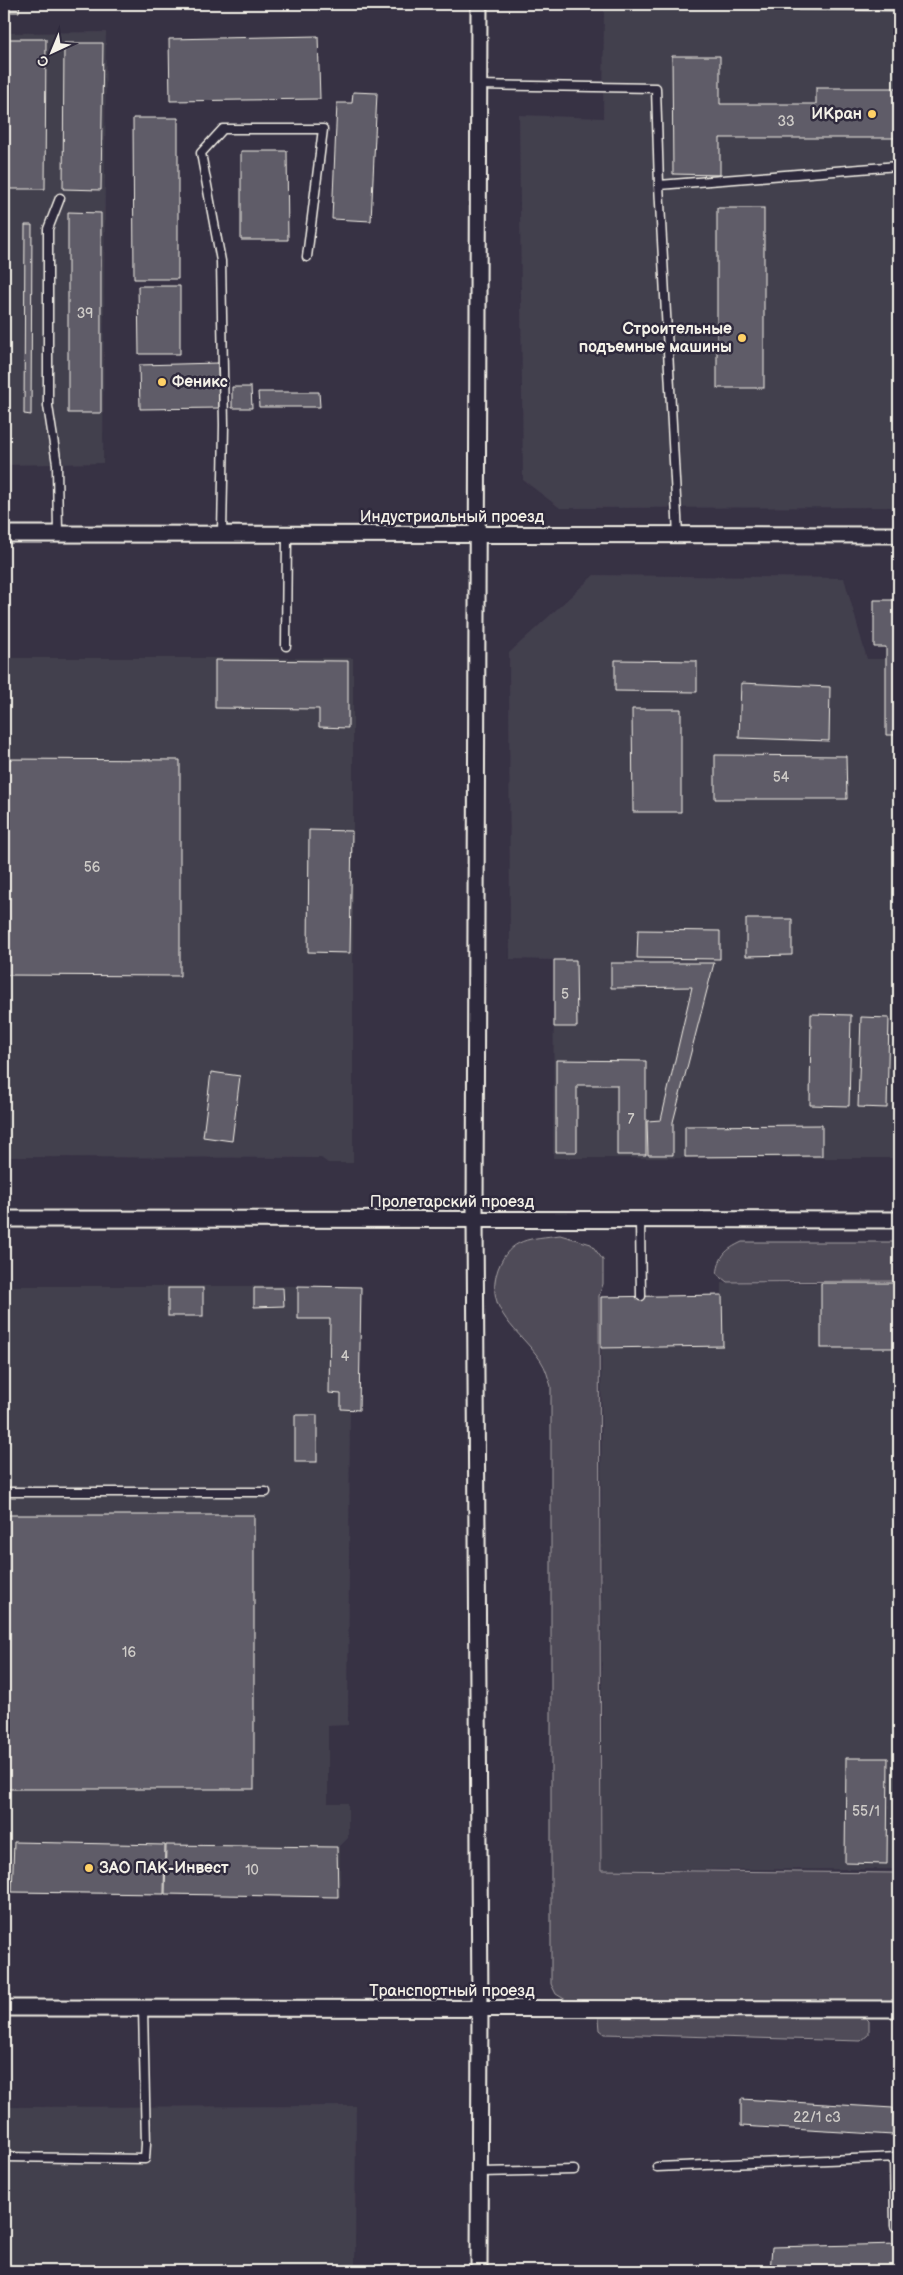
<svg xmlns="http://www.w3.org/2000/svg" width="903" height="2275" font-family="'Balsamiq Sans',sans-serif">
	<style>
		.built { fill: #433f4e }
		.green { fill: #504b59; stroke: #a29ea0 }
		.building { fill: #5f5c67; stroke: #f4f1e8 }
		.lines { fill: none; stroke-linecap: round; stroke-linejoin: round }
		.service-casing { stroke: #f4f1e8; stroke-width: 11 }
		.minor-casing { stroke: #f4f1e8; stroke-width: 19 }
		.service { stroke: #2f2a3d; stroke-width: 8 }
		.minor { stroke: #2f2a3d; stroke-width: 15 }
		.poi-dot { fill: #ffd166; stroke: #2f2a3d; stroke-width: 2 }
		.labels { text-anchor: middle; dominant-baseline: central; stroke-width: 5; stroke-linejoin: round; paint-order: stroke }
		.number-label { font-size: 14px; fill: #cfccc8 }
		.poi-label { font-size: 16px; font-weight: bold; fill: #f4f1e8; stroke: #2f2a3d; text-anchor: end }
		.street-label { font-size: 16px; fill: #f4f1e8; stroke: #2f2a3d }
	</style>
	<rect width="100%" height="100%" fill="#373244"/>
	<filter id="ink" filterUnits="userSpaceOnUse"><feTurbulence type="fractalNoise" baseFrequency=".02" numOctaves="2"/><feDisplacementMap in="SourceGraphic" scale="10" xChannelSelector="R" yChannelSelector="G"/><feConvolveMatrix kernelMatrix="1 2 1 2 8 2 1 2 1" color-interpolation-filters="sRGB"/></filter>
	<g filter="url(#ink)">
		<g class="built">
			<polygon points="604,4 899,4 899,507 560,508 523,480 519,115 603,118"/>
			<polygon points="106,32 103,463 4,465 4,33"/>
			<polygon points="594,575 844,578 867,659 899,659 899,1158 553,1158 554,960 510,959 509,653"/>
			<polygon points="4,658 353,658 353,1163 328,1163 321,1158 4,1157"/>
			<polygon points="722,1283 899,1283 899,1869 602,1870 601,1297 722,1295"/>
			<polygon points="4,1286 298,1286 298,1319 330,1319 329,1393 341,1394 341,1409 350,1408 348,1725 328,1726 328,1803 348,1803 348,1838 340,1846 340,1898 10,1893 11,1865 4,1865"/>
			<polygon points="356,2106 355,2271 4,2271 4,2107"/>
		</g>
		<g class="green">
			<path d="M560,1235L591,1244L603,1260V1284L599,1296L601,1870L899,1873V2003L566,2000L556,1994L551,1984V1386C548,1378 546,1368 541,1361C521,1331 483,1311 498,1269C510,1237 531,1239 560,1235Z"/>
			<path d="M742,1242H899V1281L727,1282L717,1274C720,1255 725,1250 742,1242Z"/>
			<polygon points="606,2013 861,2013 869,2021 869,2034 861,2041 605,2034 600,2030 599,2018"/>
		</g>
		<g class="building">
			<polygon points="4,4 20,4 19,12 4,12"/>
			<polygon points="702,4 735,4 735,6"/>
			<polygon points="798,4 899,4 899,11 798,10"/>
			<polygon points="318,36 320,99 170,101 169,39"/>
			<polygon points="4,39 46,39 45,189 4,189"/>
			<polygon points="64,43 103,43 101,190 63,189"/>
			<polygon points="672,56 720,56 720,104 816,104 816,88 899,88 899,138 720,138 720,175 673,174"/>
			<polygon points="353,92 377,93 371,221 332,219 337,103 352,103"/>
			<polygon points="133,118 178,118 178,279 134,279"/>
			<polygon points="241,151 287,151 288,240 241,240"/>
			<rect x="717" y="208" width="47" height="180"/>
			<polygon points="68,212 101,213 101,413 68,413"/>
			<polygon points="25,225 32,225 31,415 24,414"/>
			<polygon points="138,286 180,286 180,354 139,354"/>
			<polygon points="218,363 219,408 140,409 139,365"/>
			<polygon points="232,387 251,387 252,408 232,408"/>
			<polygon points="258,392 319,392 320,407 259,407"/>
			<polygon points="874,600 899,600 899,735 886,735 886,647 874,647"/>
			<polygon points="215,660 348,661 348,728 319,727 319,709 215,708"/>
			<polygon points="615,660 697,661 697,692 615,691"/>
			<polygon points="741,683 830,687 829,741 739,738"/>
			<polygon points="632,709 681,709 681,812 633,812"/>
			<polygon points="715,755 846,756 847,799 715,799"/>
			<polygon points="4,759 180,760 180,976 4,975"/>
			<polygon points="309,830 352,831 350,953 308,952"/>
			<polygon points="746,919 792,919 792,955 746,956"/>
			<polygon points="638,930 720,931 720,959 637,958"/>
			<polygon points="554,960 576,960 577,1027 554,1027"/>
			<polygon points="611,963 714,963 673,1122 673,1155 648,1155 647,1121 661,1120 692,987 611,988"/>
			<polygon points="811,1014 851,1015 849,1106 810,1105"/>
			<polygon points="861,1017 889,1018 887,1108 858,1107"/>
			<polygon points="556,1060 646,1061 646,1155 617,1155 617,1085 577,1085 577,1152 556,1152"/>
			<polygon points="211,1072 240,1076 232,1141 203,1137"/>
			<polygon points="822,1125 822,1156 685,1157 685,1126"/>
			<rect x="821" y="1283" width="78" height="65"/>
			<polygon points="298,1286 361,1287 359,1410 341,1409 341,1394 329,1393 330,1319 298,1319"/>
			<rect x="168" y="1288" width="35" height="28"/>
			<polygon points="254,1288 283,1288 284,1306 254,1307"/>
			<polygon points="722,1295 723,1346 601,1348 601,1297"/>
			<rect x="295" y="1415" width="22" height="47"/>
			<rect x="4" y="1515" width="250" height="274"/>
			<polygon points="846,1758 888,1758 887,1864 845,1863"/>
			<polygon points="14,1842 165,1845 164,1894 12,1892"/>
			<polygon points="166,1845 337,1847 338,1897 165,1894"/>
			<polygon points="741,2099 893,2108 893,2135 741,2126"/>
			<polygon points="899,2244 899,2271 770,2271 772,2247"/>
		</g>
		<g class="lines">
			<g class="service-casing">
				<g id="service">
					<polyline points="478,85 656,88 659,185"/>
					<polyline points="58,534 57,464 48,406 48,229 60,198"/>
					<polyline points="222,534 224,425 221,261 201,153 223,129 323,129 307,257"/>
					<polyline points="678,535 659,185 898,166 899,196"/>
					<polyline points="286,646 287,534"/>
					<polyline points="640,1220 641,1296"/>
					<polyline points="4,1492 266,1492"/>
					<polyline points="4,2157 145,2159 146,2144 143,2008"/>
					<polyline points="894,2157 895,2226 899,2226"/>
					<polyline points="657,2167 899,2157"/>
					<polyline points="479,2172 574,2170"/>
				</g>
			</g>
			<g class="minor-casing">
				<g id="minor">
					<polyline points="479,4 475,1219 480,2008 479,2271"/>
					<polyline points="4,534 899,535"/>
					<polyline points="4,1219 899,1220"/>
					<polyline points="4,2008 899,2009"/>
				</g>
			</g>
			<use href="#service" class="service"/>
			<use href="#minor" class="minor"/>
		</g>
	</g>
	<g class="poi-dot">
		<circle cx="872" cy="114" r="5"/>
		<circle cx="742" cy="338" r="5"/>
		<circle cx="162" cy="382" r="5"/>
		<circle cx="89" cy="1868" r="5"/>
	</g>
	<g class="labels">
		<g class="number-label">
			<text x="786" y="121">33</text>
			<text x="85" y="313">39</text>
			<text x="781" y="777">54</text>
			<text x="92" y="867">56</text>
			<text x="565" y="994">5</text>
			<text x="631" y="1119">7</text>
			<text x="345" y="1356">4</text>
			<text x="129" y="1652">16</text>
			<text x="866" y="1811">55/1</text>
			<text x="252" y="1870">10</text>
			<text x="817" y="2117">22/1 с3</text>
		</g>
		<g class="poi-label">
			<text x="862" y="114">ИКран</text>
			<text x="732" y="329">Строительные<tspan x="732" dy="18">подъемные машины</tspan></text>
			<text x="172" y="382" text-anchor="start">Феникс</text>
			<text x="99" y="1868" text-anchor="start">ЗАО ПАК-Инвест</text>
		</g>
		<g class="street-label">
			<text x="452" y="517">Индустриальный проезд</text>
			<text x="452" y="1202">Пролетарский проезд</text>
			<text x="452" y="1991">Транспортный проезд</text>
		</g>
	</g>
	<rect width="903" height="2275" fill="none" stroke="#2f2a3d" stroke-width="20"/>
	<rect x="10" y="10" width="883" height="2255" fill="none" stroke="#f4f1e8" stroke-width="2" filter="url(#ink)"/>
	<g transform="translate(52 52) rotate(224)" stroke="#2f2a3d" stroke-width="4" paint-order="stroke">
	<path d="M0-4L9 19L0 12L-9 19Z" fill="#f4f1e8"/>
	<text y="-8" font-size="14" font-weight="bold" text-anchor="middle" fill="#f4f1e8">С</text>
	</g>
</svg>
